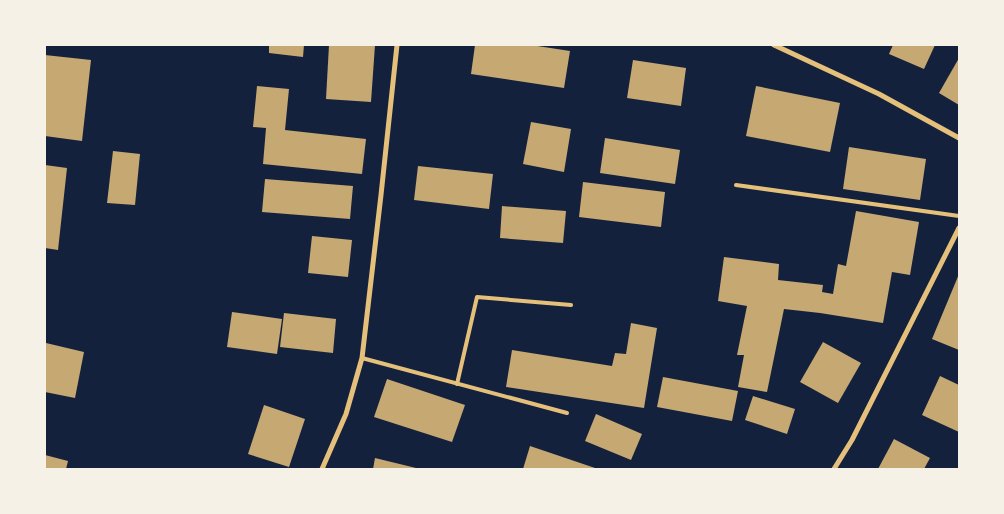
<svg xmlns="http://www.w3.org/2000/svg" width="1004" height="514" font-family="'PT Sans',sans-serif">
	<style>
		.building { fill: #c6a872 }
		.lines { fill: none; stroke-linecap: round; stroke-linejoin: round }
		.service { stroke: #e5c07b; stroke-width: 4 }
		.minor { stroke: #e5c07b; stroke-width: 5 }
	</style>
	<rect width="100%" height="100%" fill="#14213d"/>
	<g class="building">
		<polygon points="269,45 304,45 303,57 269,53"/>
		<polygon points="329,45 375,45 371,102 326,99"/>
		<polygon points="475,45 531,45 570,51 564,88 471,74"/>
		<polygon points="893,45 935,45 924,69 889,54"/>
		<polygon points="45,55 91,60 82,141 45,136"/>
		<polygon points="959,58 959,105 939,93"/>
		<polygon points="633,60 686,68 681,106 627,98"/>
		<polygon points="257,86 289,89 285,130 366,139 362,174 263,164 266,128 253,127"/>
		<polygon points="756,86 840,103 830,152 746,136"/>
		<polygon points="531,122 571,129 564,172 523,164"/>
		<polygon points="605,138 680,150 675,184 600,173"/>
		<polygon points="849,147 926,159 920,200 843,189"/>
		<polygon points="113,151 140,154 135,205 107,203"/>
		<polygon points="45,165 67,168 58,250 45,248"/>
		<polygon points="418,166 493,174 489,209 414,200"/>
		<polygon points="265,179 353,186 350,219 262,212"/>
		<polygon points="583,182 665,192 661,227 579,217"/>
		<polygon points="502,206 566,211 563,243 500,238"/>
		<polygon points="856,211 919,222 910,275 892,272 883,323 820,313 784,309 767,392 738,387 744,355 737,355 747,306 718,301 724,257 779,264 778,280 823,285 822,292 833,294 838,264 846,266"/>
		<polygon points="312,236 352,240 348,277 308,273"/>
		<polygon points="959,274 959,350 932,339"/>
		<polygon points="232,312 282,319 277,354 227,347"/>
		<polygon points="284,313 336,319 333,353 280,347"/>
		<polygon points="631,323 657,328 644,408 506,387 512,350 612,366 615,353 626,354"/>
		<polygon points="823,342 861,363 838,403 800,382"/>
		<polygon points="46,343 84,352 75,398 45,392 45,349"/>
		<polygon points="940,376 959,385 959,432 922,415"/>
		<polygon points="663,377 738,391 732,421 657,407"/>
		<polygon points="387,379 465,405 452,442 374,417"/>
		<polygon points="753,396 795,409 787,434 745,420"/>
		<polygon points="264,405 305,419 289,467 248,454"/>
		<polygon points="596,414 642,434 631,460 585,441"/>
		<polygon points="894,439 930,458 924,469 878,469"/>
		<polygon points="530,446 598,469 523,469"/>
		<polygon points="45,455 68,461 66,469 45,469"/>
		<polygon points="375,458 416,468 416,469 373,469"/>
	</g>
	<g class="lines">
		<g class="service">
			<polyline points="736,185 959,216"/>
			<polyline points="362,358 567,413"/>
			<polyline points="457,384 477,297 571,305"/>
		</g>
		<g class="minor">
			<polyline points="774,45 879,94 959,138"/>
			<polyline points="322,469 346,414 362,358 381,195 397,45"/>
			<polyline points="834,469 852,440 959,228"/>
		</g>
	</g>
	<rect width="1004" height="514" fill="none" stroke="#f6f1e7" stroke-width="92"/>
</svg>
